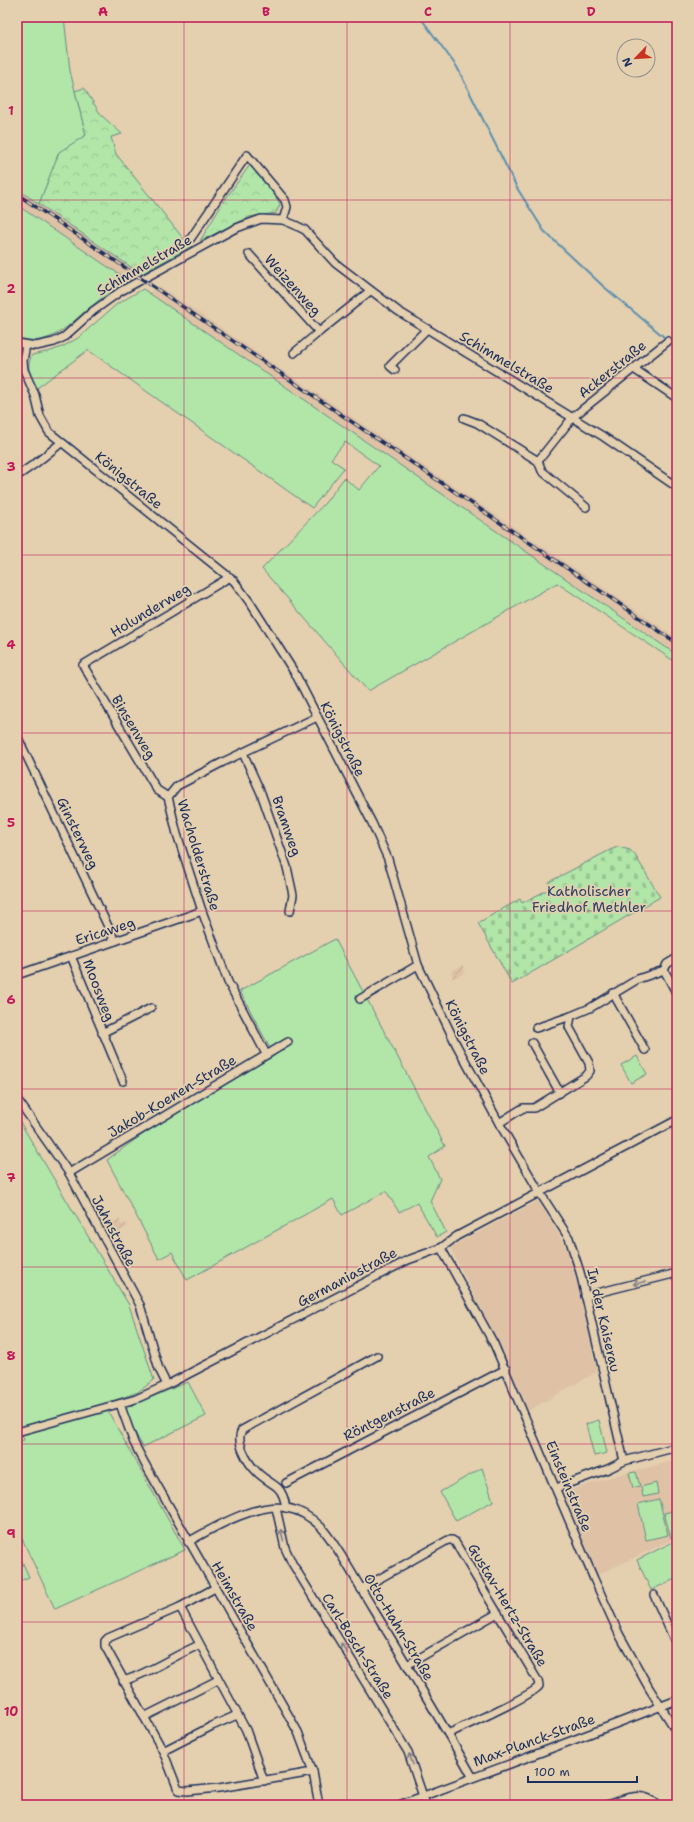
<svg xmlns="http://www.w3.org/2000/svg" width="694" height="1822" font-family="'Shantell Sans',sans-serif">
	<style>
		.built { fill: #dfc2a6 }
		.industrial { fill: url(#industrial-furrows) }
		.green { fill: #b1e6a8; stroke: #668a83 }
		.forest { fill: url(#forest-crowns); stroke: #668a83 }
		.cemetery { fill: url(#cemetery-stones); stroke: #668a83 }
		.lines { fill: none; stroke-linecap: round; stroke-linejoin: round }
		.stream { stroke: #5b90b0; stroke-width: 2 }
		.minor-casing { stroke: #1b2f5e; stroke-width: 10 }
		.minor { stroke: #e4cfae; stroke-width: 7 }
		.rail-casing { stroke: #1b2f5e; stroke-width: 3.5 }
		.rail { stroke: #e4cfae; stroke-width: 2; stroke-dasharray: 6; stroke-linecap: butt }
		.oneway { stroke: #807f86 }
		.grid { fill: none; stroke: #c2185b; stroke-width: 1; stroke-opacity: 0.55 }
		.labels { text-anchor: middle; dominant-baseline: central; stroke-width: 3.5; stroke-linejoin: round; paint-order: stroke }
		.street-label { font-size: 14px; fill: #1b2f5e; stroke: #e4cfae }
		.park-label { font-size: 14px; fill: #2a4165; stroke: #e4cfae }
		.neatline { fill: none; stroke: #c2185b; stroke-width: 1.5 }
		.grid-label { font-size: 13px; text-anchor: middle; font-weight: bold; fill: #c2185b }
	</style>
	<defs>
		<pattern id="industrial-furrows" width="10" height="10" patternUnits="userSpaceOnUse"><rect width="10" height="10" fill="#dfc2a6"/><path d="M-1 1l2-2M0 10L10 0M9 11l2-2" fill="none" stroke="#bfa791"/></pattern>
		<pattern id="forest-crowns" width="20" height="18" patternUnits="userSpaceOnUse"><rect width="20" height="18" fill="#b1e6a8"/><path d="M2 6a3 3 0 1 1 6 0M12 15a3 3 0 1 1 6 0" fill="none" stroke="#98c693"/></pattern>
		<pattern id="cemetery-stones" width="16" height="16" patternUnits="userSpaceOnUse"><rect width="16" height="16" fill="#b1e6a8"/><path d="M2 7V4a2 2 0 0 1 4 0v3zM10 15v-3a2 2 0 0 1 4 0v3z" fill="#98c693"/></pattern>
	</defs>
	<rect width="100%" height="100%" fill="#e4cfae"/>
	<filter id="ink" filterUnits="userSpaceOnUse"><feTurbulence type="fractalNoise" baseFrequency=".025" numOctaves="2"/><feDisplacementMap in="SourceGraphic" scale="8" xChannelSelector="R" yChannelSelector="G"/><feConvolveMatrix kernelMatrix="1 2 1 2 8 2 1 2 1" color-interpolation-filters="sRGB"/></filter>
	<g filter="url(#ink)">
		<g class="built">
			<polygon points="17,189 39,204 136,270 126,277 111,269 17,205"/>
			<polygon points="159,286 677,638 677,655 148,293"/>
			<polygon points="539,1200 568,1251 575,1269 597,1372 526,1412 490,1327 450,1247"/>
			<polygon points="677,1460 677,1537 598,1575 563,1492 618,1475"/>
		</g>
		<g class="industrial">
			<polygon points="464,965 465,972 453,979 451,971"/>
			<polygon points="119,1219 122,1225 126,1223 127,1227 115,1233 109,1224"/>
		</g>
		<g class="green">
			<polygon points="17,17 64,17 70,71 86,135 59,153 39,204 17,189"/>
			<path d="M17,205L111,269L130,280C116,289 102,297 89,308C67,326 49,349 17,337Z"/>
			<path d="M143,289L677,655V663L557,583L368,691L262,569L325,503L344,478L359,490L379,466L345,442L331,459L344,468L312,508L88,350L37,388C31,375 25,369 32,355L51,351L64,346L78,338L117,304Z"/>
			<path d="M335,939L445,1146L429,1157L440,1179L430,1201L446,1232L437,1237L417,1203L399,1212L386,1191L342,1215L333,1199L187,1280L172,1252L159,1259L107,1160C159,1121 216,1087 274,1056L240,991Z"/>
			<polygon points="637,1056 647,1074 631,1083 621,1065"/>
			<polygon points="17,1117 129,1305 154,1380 138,1392 104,1404 185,1550 55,1609 17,1528 17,1442 24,1440 17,1422"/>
			<polygon points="188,1382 206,1416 143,1447 126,1416 126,1410 128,1407"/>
			<polygon points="599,1420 607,1453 594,1456 586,1424"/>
			<polygon points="482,1468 493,1501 456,1521 440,1492"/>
			<polygon points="636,1472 640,1486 633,1488 629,1473"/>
			<polygon points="656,1483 658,1494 643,1497 641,1487"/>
			<polygon points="659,1499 668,1535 646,1540 638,1504"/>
			<polygon points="677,1510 677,1535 671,1538 664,1513"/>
			<polygon points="677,1540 677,1578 651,1590 637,1560"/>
			<polygon points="17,1550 29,1577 17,1582"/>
		</g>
		<g class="forest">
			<polygon points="84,88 101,115 122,134 111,137 116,154 190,247 141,274 39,204 59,152 86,135 75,91"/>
			<polygon points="250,165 272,191 280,204 276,213 249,217 200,241 224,201"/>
		</g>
		<polygon class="cemetery" points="618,847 630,850 635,855 660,897 512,984 478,923 520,899 522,903 551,888 549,882 610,850"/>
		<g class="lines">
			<polyline class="stream" points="420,17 457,67 517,188 544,231 603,286 664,337"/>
			<g class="minor-casing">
				<g id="minor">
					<polyline points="191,238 247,155 285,200 287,207 283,220"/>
					<polyline points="249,254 319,332 370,291"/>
					<polyline points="17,343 36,346 54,342 64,337 93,311 121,291 234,229 261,219 283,220 295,225 305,230 335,263 398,311 604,437 677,487"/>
					<polyline points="26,345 23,361 24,370 35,395 40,416 49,432 234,581 251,604 296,675 372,823 388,859 418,965 456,1044 499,1123 540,1193 569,1238 580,1272 624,1461"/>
					<polyline points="294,353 319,332"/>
					<polyline points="634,369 677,398"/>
					<polyline points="395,370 390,366 427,329"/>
					<polyline points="464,418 477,423 538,461 573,417 668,341"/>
					<polyline points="538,461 542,471 586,507"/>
					<polyline points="17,476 36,463 61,443"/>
					<polyline points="17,736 115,941"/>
					<polyline points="243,753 261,793 287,867 293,895 290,911"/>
					<polyline points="168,797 157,790 83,665 230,577"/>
					<polyline points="71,956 123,1081"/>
					<polyline points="664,970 677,994"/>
					<polyline points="17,975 202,911"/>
					<polyline points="613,993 645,1050"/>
					<polyline points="360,999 418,965"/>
					<polyline points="536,1028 571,1016"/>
					<polyline points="102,1033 151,1008"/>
					<polyline points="532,1043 560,1093"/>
					<polyline points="266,1054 228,982 202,911 177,834 168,797 177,786 223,762 317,717"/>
					<polyline points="17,1099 69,1173 140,1305 159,1369 167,1385"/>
					<polyline points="499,1123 523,1108 534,1108 586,1076 590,1071 589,1063 569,1027 571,1016 590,1008 638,979 664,970 667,964 677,958"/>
					<polyline points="69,1173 288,1042"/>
					<polyline points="441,1248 494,1344 594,1579 619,1634 649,1688 677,1732"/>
					<polyline points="585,1296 677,1273"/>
					<polyline points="120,1404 134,1443 145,1464 298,1732 313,1772 319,1805"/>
					<polyline points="17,1432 136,1399 167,1385 408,1260 441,1248 457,1236 677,1120"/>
					<polyline points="286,1483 506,1369"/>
					<polyline points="556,1488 608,1469 624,1461 677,1447"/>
					<polyline points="276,1508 285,1548 292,1563 408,1752 426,1805"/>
					<path d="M286,1508C285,1501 283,1493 278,1488C271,1482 262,1478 256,1471C247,1462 235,1441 242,1430L377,1356"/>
					<path d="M188,1542C213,1528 257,1502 287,1508C299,1510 312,1518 321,1527C339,1547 357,1583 372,1607C406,1663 440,1719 472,1776"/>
					<polyline points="215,1588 180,1607 108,1638 105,1641 105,1646 163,1751 177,1787 179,1790 187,1791 219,1788 313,1772"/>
					<path d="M361,1589L448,1540H452L455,1542L538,1681L539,1686C532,1696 464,1726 448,1734"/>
					<polyline points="654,1595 677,1646"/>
					<polyline points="180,1607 246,1730 264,1781"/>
					<polyline points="407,1665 498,1613"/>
					<path d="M123,1681C150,1673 173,1656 199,1645"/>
					<polyline points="144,1717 218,1680"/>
					<polyline points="163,1751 212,1726 237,1715"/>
					<path d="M399,1805C492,1771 585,1736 677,1700"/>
					<path d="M607,1805C625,1798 643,1790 658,1805"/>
				</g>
			</g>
			<use href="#minor" class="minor"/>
			<g class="rail-casing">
				<polyline id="rail" points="17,194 677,643"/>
			</g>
			<use href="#rail" class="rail"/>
		</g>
		<defs><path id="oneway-shaft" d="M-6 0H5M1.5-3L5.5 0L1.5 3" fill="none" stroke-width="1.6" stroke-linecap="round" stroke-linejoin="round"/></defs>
		<g class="oneway">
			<use href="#oneway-shaft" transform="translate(639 1283) rotate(166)"/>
			<use href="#oneway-shaft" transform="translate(282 1535) rotate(-105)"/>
			<use href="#oneway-shaft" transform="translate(344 1648) rotate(-122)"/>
			<use href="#oneway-shaft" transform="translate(411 1759) rotate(-110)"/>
		</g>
	</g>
	<path class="grid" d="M184,17V1805M347,17V1805M510,17V1805M17,200H677M17,378H677M17,555H677M17,733H677M17,911H677M17,1089H677M17,1267H677M17,1444H677M17,1622H677"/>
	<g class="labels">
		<g class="street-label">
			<text transform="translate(144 265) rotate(-30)">Schimmelstraße</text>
			<text transform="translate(293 285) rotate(48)">Weizenweg</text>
			<text transform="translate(507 362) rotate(31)">Schimmelstraße</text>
			<text transform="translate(612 369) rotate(-39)">Ackerstraße</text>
			<text transform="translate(129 480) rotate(39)">Königstraße</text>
			<text transform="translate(150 610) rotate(-31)">Holunderweg</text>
			<text transform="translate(134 727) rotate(59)">Binsenweg</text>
			<text transform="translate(343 739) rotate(63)">Königstraße</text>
			<text transform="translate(287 826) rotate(71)">Bramweg</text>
			<text transform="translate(78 833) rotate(64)">Ginsterweg</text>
			<text transform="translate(199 855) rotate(73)">Wacholderstraße</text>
			<text transform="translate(105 931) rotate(-18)">Ericaweg</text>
			<text transform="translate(99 990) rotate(69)">Moosweg</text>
			<text transform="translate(468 1037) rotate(63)">Königstraße</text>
			<text transform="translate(172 1096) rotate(-31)">Jakob-Koenen-Straße</text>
			<text transform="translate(114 1231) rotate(62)">Jahnstraße</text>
			<text transform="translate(347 1277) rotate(-28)">Germaniastraße</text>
			<text transform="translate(604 1320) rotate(77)">In der Kaiserau</text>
			<text transform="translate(389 1414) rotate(-27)">Röntgenstraße</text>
			<text transform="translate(569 1486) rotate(67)">Einsteinstraße</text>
			<text transform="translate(235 1596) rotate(60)">Heimstraße</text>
			<text transform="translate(508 1605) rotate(59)">Gustav-Hertz-Straße</text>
			<text transform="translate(399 1627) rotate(59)">Otto-Hahn-Straße</text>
			<text transform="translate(358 1646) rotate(58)">Carl-Bosch-Straße</text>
			<text transform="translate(534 1740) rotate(-20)">Max-Planck-Straße</text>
		</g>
		<g class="park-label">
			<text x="589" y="891">Katholischer<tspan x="589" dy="16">Friedhof Methler</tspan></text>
		</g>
	</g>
	<rect width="694" height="1822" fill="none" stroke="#e4cfae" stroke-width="44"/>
	<g transform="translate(636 58) rotate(245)"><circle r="19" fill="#e4cfae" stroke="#948f8e"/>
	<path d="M0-3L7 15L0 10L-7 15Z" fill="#c8321e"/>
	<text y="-6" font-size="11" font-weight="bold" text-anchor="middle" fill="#1b2f5e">N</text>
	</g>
	<path d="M528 1776v6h109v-6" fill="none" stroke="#1b2f5e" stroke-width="2"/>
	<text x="534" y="1776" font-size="12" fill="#1b2f5e" stroke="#e4cfae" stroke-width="3" paint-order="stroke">100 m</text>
	<rect x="22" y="22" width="650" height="1778" class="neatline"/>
	<g class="grid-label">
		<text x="103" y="16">A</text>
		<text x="266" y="16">B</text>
		<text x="428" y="16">C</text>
		<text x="591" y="16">D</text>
		<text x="11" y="115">1</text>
		<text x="11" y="293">2</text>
		<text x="11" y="471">3</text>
		<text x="11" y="649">4</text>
		<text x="11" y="827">5</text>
		<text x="11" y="1004">6</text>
		<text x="11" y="1182">7</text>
		<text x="11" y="1360">8</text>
		<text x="11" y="1538">9</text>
		<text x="11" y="1716">10</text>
	</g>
</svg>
